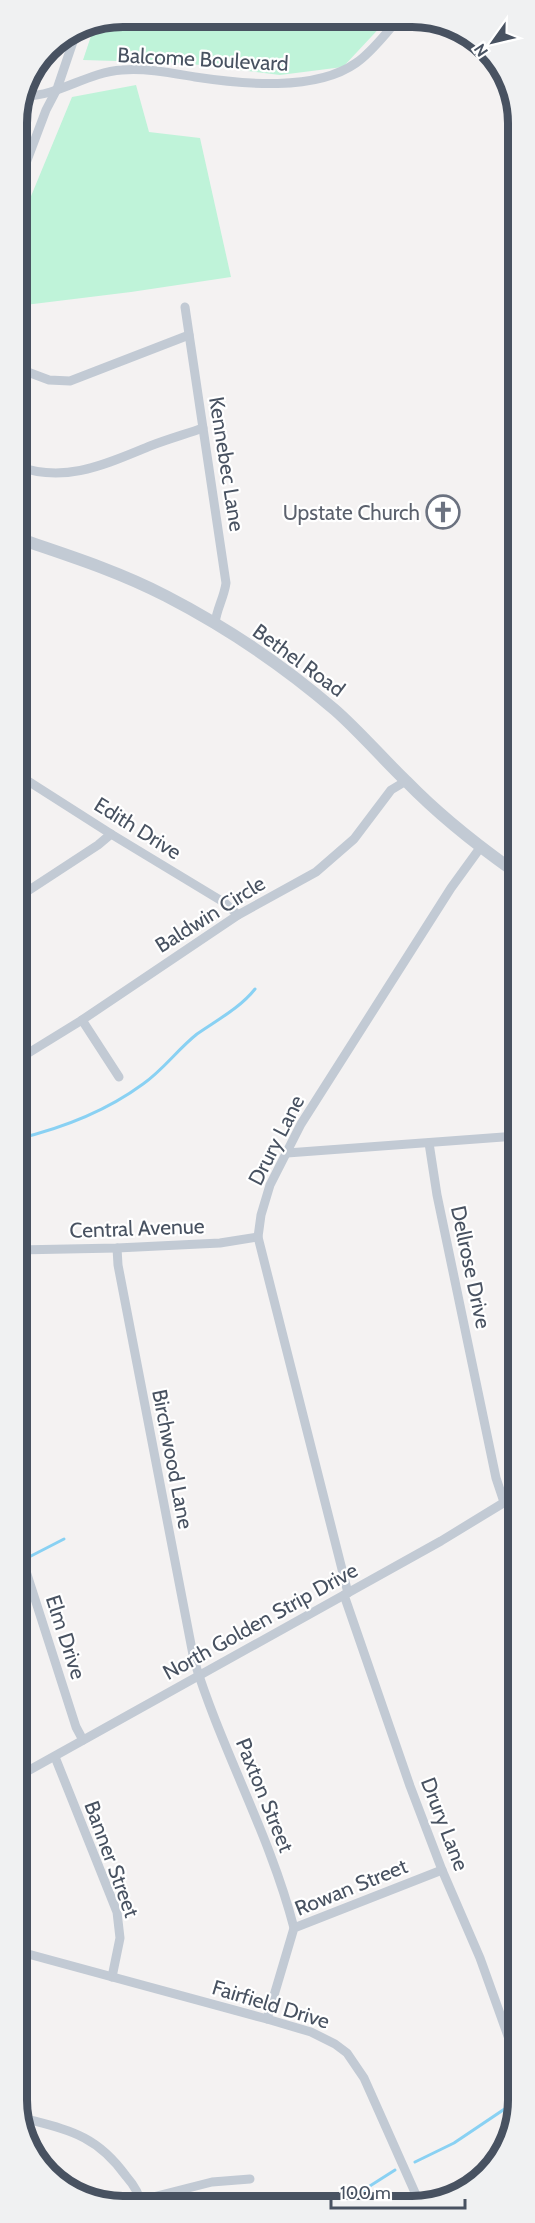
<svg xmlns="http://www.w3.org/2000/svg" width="535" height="2223" font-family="Cabin,sans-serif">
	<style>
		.green { fill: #bff3d9 }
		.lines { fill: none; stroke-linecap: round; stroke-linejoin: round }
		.stream { stroke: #89d1f3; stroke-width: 3 }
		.minor { stroke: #c2cad4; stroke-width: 9 }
		.tertiary { stroke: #c2cad4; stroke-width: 12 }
		.labels { text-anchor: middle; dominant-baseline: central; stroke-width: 4.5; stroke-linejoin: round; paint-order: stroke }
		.street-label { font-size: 21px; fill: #485261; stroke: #fff }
		.worship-label { font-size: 21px; fill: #5b616d; stroke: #fff; text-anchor: end }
		.rim { fill: none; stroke: #485261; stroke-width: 8 }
	</style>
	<rect width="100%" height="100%" fill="#f4f2f2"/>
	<g class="green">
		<polygon points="386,21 343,67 280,75 183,63 83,60 95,24"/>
		<polygon points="136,85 149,132 200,138 231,277 131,292 17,306 17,230 72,97"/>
	</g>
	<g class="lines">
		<g class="stream">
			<path d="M17,1139C63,1128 105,1112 143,1084C163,1070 178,1049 197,1034C217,1020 240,1008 255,989"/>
			<polyline points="29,1557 64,1539"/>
			<polyline points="415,2162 454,2143 518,2100"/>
			<polyline points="340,2205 395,2170"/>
		</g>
		<g class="minor">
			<path d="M26,96C58,96 88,72 122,70C146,68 171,73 195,77C242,84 315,92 356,63C372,52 384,35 397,21"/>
			<polyline points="17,187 46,110 57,89 78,27"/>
			<path d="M185,307L226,583C224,598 216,610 215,624"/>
			<polyline points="17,368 49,380 70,381 189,335"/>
			<path d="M17,466C65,484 106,464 150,446C168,439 186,434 203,428"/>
			<polyline points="17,774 111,834 225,903 238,915"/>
			<polyline points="17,898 98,845 111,834"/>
			<polyline points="82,1020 119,1077"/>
			<polyline points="17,1060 82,1020 238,915 316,872 354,839 391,790 406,781"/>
			<polyline points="429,1143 437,1195 496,1478 504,1502"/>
			<polyline points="287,1153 518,1136"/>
			<path d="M117,1248L118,1265L194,1660C222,1751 270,1835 294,1928"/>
			<polyline points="17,1250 117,1248 220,1243 258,1237"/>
			<polyline points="17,1543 76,1727 83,1740"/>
			<polyline points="348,1593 258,1237 261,1215 270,1185 301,1124 451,888 480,848"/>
			<polyline points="344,1595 410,1786 442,1870 480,1958 518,2064"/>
			<polyline points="55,1757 117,1912 120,1938 112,1977"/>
			<polyline points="17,1777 441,1541 518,1494"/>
			<polyline points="17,1951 267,2019 311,2032 335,2044 347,2053 364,2078 421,2206"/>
			<polyline points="267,2019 294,1928 442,1870"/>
			<path d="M19,2117C67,2130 95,2133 126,2176C133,2184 140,2194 141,2205"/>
			<polyline points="141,2200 212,2182 250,2179"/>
		</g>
		<path class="tertiary" d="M17,538C67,555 118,571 166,596C224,626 285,667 335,710C360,732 382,758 406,781C440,816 478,846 518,874"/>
	</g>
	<defs>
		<g id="church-ring" transform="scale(1.725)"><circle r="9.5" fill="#fff" stroke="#6b7280" stroke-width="1.5"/><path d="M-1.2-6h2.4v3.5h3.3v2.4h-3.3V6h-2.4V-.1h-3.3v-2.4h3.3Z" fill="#6b7280"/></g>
	</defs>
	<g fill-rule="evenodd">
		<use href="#church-ring" x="443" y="512"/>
	</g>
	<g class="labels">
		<g class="street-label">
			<text transform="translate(203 59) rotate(3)">Balcome Boulevard</text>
			<text transform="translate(227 464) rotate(81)">Kennebec Lane</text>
			<text transform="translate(299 660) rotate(36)">Bethel Road</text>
			<text transform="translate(138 828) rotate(32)">Edith Drive</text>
			<text transform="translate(210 914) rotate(-32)">Baldwin Circle</text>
			<text transform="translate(276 1140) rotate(-63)">Drury Lane</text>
			<text transform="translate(137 1228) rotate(-2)">Central Avenue</text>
			<text transform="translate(471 1267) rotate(78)">Dellrose Drive</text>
			<text transform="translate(173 1459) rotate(79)">Birchwood Lane</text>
			<text transform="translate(260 1621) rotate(-29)">North Golden Strip Drive</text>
			<text transform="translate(66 1637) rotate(72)">Elm Drive</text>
			<text transform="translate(265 1795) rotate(68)">Paxton Street</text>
			<text transform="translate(445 1824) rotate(69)">Drury Lane</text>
			<text transform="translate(112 1859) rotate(70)">Banner Street</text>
			<text transform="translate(351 1887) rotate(-22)">Rowan Street</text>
			<text transform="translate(271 2004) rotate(17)">Fairfield Drive</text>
		</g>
		<g class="worship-label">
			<text x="420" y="512">Upstate Church</text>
		</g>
	</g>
	<path d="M0 0H535V2223H0ZM123 27H412A96 96 0 0 1 508 123V2100A96 96 0 0 1 412 2196H123A96 96 0 0 1 27 2100V123A96 96 0 0 1 123 27Z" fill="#f0f1f2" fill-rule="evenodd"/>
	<path class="rim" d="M123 27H412A96 96 0 0 1 508 123V2100A96 96 0 0 1 412 2196H123A96 96 0 0 1 27 2100V123A96 96 0 0 1 123 27Z"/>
	<g transform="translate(493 42) rotate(236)" stroke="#ffffff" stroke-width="4.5" paint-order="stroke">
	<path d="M0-4.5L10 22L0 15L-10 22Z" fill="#485261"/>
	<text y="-9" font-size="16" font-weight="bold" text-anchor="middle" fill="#485261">N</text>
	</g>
	<path d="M331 2199v9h134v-9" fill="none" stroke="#485261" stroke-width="3"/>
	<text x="340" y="2199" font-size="18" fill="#485261" stroke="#ffffff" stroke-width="4.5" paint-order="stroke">100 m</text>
</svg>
